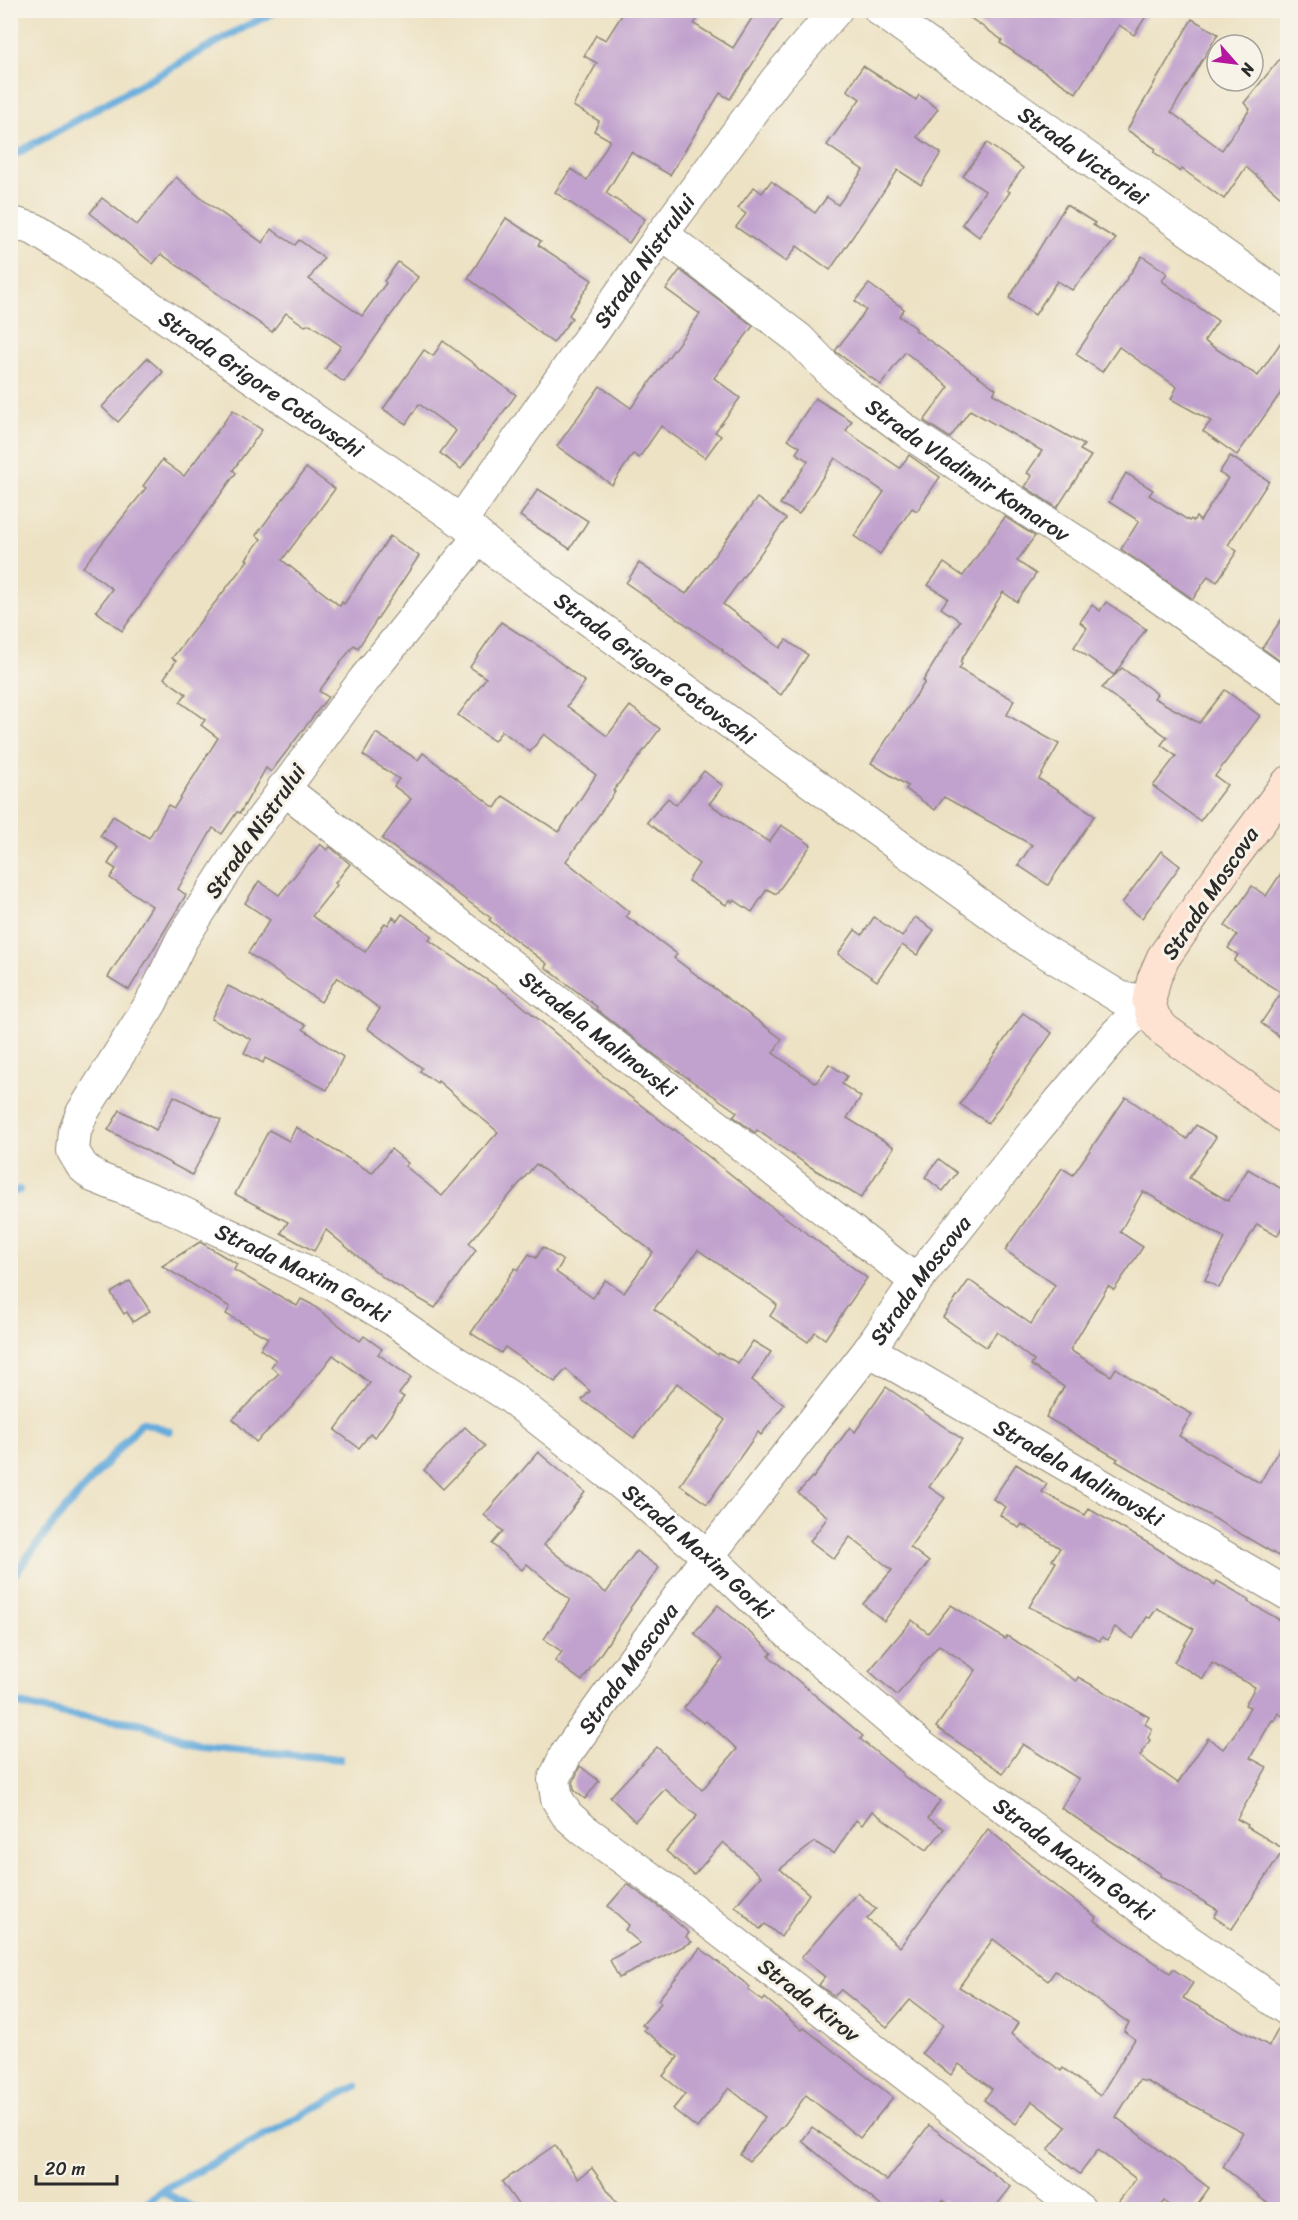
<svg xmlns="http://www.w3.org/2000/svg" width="1298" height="2220" font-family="Sriracha,sans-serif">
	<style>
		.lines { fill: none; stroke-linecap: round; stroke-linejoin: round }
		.stream { stroke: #65abdb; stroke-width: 8 }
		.building { fill: #c1a2ce; fill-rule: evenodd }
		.street-casing { stroke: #8c8678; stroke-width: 34 }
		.secondary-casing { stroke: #8c8678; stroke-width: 35 }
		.street { stroke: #fff; stroke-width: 32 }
		.secondary { stroke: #fee3d2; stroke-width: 33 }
		.labels { text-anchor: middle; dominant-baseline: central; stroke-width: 6; stroke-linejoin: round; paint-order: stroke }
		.street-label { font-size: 22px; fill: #2b2b2b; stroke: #f7f3e8 }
	</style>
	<rect width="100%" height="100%" fill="#f7f3e8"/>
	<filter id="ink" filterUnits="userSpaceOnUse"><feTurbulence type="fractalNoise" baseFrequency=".0167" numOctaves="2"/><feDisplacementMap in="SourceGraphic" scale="12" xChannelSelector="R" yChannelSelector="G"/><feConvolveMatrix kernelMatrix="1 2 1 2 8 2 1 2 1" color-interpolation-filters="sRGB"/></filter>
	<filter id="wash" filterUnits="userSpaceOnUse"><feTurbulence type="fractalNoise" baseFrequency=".008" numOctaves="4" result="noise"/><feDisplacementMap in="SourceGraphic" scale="24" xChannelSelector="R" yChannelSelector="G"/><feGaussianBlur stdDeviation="1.35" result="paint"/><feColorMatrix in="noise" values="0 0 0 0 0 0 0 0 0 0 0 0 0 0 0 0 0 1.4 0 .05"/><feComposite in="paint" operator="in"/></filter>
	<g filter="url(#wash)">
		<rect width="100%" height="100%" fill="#ede2c4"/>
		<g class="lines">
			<g class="stream">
				<polyline points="10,157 235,32 278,10"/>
				<polyline points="10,1192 19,1190"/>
				<polyline points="10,1580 56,1520 142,1422 169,1431"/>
				<polyline points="10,1702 70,1715 139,1723 202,1746 340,1759"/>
				<polyline points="161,2191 197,2210"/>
				<polyline points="138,2210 161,2191 356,2086"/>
			</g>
		</g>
		<g id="blocks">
			<g class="building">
				<polygon points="625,10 703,10 694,24 733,48 757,10 787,10 730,99 720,93 670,175 631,152 606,193 645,219 629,243 555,192 571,169 587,180 610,140 594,131 599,121 573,106 597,63 584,56 596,35 606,40"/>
				<polygon points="959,10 1150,10 1134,35 1119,25 1076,93 1000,43 1002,40"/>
				<polygon points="1192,19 1218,34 1171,112 1222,150 1250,109 1244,103 1287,50 1287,202 1246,167 1224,199 1182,169 1180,172 1154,152 1156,149 1127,130"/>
				<polygon points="863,66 916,100 919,95 938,109 917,137 941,153 921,185 898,170 830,270 797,246 786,262 736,227 746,214 738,208 754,187 762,193 771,181 815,213 827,197 838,205 863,170 827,145 860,99 847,90"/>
				<polygon points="987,143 1023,168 1007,190 1010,192 979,237 962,224 985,191 963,176"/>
				<polygon points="176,177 202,199 263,243 271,229 295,245 299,240 324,258 309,279 362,316 386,283 384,281 398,262 418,277 344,382 325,369 341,346 310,324 305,326 286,313 272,332 161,254 153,264 90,213 102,198 137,225"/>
				<polygon points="1066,205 1095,223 1093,225 1116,239 1072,290 1057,281 1035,315 1009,298"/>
				<polygon points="506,218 541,241 538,245 592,280 569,315 572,318 553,343 468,278"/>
				<polygon points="1142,256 1167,273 1162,281 1218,321 1204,341 1258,376 1287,333 1287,384 1237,455 1203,431 1211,421 1171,399 1177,387 1119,347 1102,372 1076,354"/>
				<polygon points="680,270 753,326 714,378 740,398 715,432 721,436 705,458 661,426 639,458 633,454 612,485 557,446 600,386 631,408 700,314 666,289"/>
				<polygon points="869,284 904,309 899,316 916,328 915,330 996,389 993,394 1084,445 1080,450 1091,456 1057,508 1025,487 1032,476 1027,473 1042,451 970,410 950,438 924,421 949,387 905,352 881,385 835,351 866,310 855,301"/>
				<polygon points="443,341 516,395 461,469 440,453 456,431 419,404 406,424 383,409 424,350 433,356"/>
				<polygon points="147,358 163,372 118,422 102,407"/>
				<polygon points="815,398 852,421 846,431 900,468 909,455 940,477 917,511 912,508 880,554 854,536 884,492 835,458 799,514 780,504 808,461 796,453 800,447 788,439"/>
				<polygon points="233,410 262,430 233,470 236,473 122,631 96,611 112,589 83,567 146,488 143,486 162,460 184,476"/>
				<polygon points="1230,456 1269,481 1228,545 1237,551 1217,582 1208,576 1193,599 1121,549 1139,521 1109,502 1126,473 1153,490 1149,495 1189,521 1191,519 1193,521 1196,517 1200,521 1228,478 1219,473"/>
				<polygon points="306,468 335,489 282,560 340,606 342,602 344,604 390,536 419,556 358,648 354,645 319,691 328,697 271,772 266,768 240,813 237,812 222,834 213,828 178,889 186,895 129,990 108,977 152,906 110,878 116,869 108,864 118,847 100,836 113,816 149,838 168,805 174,808 218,738 201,725 205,720 180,702 186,694 164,678 176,661 172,658 248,560 246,559 261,539 256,535"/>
				<polygon points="538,489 588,521 570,549 520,516"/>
				<polygon points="757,498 786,519 723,604 780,648 786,640 808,655 781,695 722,651 723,650 626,583 639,563 686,594"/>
				<polygon points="1005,517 1035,536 1017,561 1036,574 1017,602 1003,592 960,662 962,664 959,669 1014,700 1007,715 1059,744 1039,779 1095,815 1048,885 1018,865 1032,845 944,797 935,810 906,789 908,786 871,763 925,682 923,681 960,621 941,608 948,598 928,585 944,563 963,576"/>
				<polygon points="1106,602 1146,629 1114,675 1074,647 1087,628 1080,622 1092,605 1100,611"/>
				<polygon points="1287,611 1287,666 1262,648"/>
				<polygon points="501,622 540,647 585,682 567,706 607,736 630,706 660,729 613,791 615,792 566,861 629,912 626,916 677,954 674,958 782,1039 773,1053 816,1083 829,1064 847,1076 842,1084 861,1097 847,1118 894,1147 861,1198 809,1166 757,1130 755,1133 733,1116 737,1112 656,1056 596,1009 597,1007 545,967 547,964 489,920 491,918 382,839 411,799 394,786 399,779 363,755 376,733 418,760 423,753 495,808 503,796 559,832 596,775 544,734 530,752 502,731 494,741 458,715 486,678 470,667"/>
				<polygon points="1122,668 1157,694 1154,698 1199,723 1225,690 1260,716 1215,776 1227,785 1200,821 1153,786 1176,756 1161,745 1167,737 1102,688"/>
				<polygon points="704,771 723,786 709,804 769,842 781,825 811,845 776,894 767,889 752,912 734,900 732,902 730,900 726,905 688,881 699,864 647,822 668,798 676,805"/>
				<polygon points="320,844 327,850 330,847 350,864 335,883 337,885 312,916 365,952 385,923 388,925 393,917 397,921 402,914 432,936 429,940 513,998 567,1043 598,1070 597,1071 673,1130 674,1129 778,1212 867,1278 825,1339 815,1332 808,1342 770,1316 777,1305 771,1300 698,1250 654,1309 718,1355 719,1353 738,1363 753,1341 771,1352 752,1380 784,1405 761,1435 758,1432 707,1504 680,1485 725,1420 677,1383 634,1438 582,1400 590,1391 566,1369 555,1382 505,1347 501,1353 471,1333 515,1268 518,1270 529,1254 536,1258 543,1247 563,1261 556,1272 593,1298 605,1280 624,1293 653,1252 536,1164 469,1243 476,1250 435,1308 385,1279 326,1230 314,1251 281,1233 288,1222 235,1194 269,1130 289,1141 296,1127 372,1173 391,1149 408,1163 405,1166 442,1196 498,1132 438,1081 437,1083 420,1071 422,1068 367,1028 380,1009 337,977 321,1002 248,953 270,920 245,903 259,881 279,895"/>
				<polygon points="1161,851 1180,866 1142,918 1122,903"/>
				<polygon points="1287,864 1287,1042 1261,1023 1281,993 1234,961 1238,955 1228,948 1237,935 1225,926 1252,886 1266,896"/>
				<polygon points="874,917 902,937 915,917 934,930 917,955 902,945 877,981 838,954 855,930 862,935"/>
				<polygon points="228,986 306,1025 303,1029 343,1057 327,1090 265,1058 263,1063 244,1053 251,1039 211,1019"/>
				<polygon points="1023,1013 1052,1033 988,1123 960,1104"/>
				<polygon points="174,1096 221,1120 192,1175 108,1130 120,1110 156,1130"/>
				<polygon points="1126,1097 1187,1139 1196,1125 1216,1137 1189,1178 1228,1201 1248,1169 1287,1192 1287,1218 1277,1236 1257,1224 1219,1288 1205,1280 1225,1238 1143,1191 1120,1232 1143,1247 1114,1290 1108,1286 1070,1350 1111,1376 1116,1368 1147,1389 1192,1414 1179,1436 1260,1483 1287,1435 1287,1561 1116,1461 1118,1459 1046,1417 1064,1387 1031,1365 1034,1361 997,1332 986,1347 943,1317 969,1280 1031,1324 1055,1285 1005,1250 1062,1168 1073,1175"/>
				<polygon points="939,1159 957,1173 943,1191 925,1177"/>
				<polygon points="200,1242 237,1264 234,1270 297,1306 301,1299 311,1304 360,1341 364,1336 382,1349 378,1354 411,1378 399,1394 404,1397 375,1437 370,1434 359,1448 335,1430 370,1383 333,1355 292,1407 256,1442 233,1419 279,1373 271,1367 276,1360 260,1349 268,1338 226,1314 230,1307 162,1266"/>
				<polygon points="130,1281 150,1311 133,1322 127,1312 124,1314 111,1293"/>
				<polygon points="886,1387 962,1439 929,1487 945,1498 910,1547 929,1562 884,1621 863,1604 892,1570 850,1537 834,1559 810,1541 828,1517 798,1493 812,1477 813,1478 850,1427 855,1432"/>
				<polygon points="465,1427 485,1446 443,1489 424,1470"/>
				<polygon points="538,1452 585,1492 544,1545 606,1593 636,1551 659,1568 630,1608 631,1609 582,1681 555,1661 562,1652 544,1639 570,1600 527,1564 522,1570 492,1544 503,1531 484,1515"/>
				<polygon points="1016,1464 1047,1484 1042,1492 1085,1515 1089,1509 1153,1546 1215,1585 1217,1581 1249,1599 1248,1602 1287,1624 1287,1719 1278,1713 1274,1721 1272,1720 1250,1758 1267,1767 1237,1819 1248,1825 1247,1827 1284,1849 1232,1929 1214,1917 1218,1910 1160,1876 1161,1874 1061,1808 1079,1779 1023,1744 1003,1773 936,1727 976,1670 939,1645 897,1695 869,1671 912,1620 928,1633 951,1605 1005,1639 1007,1636 1032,1651 1076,1681 1078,1677 1149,1717 1145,1724 1152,1729 1148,1738 1150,1740 1140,1756 1178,1783 1208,1738 1223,1749 1236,1732 1250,1707 1245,1705 1255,1687 1212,1663 1203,1679 1174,1662 1194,1629 1157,1608 1150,1618 1147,1617 1133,1639 1115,1627 1108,1640 1102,1637 1100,1641 1029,1607 1056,1562 1052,1560 1060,1548 1022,1524 1019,1528 1000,1515 1006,1507 993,1499"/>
				<polygon points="718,1605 764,1645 772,1653 769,1656 863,1736 860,1739 903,1774 902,1775 940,1801 928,1818 944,1829 927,1850 872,1811 862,1825 856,1820 834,1854 815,1842 780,1869 809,1894 781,1937 765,1924 760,1929 735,1906 761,1876 723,1842 694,1875 666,1851 697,1816 665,1789 635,1821 610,1797 657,1747 702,1790 737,1749 706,1721 704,1723 684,1708 723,1659 694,1633"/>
				<polygon points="580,1766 599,1781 585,1799 574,1790 573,1783"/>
				<path d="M988,1829L1038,1871L1037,1872L1096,1917L1094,1920L1170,1973L1173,1969L1193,1983L1183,1998L1269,2046L1280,2026L1287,2028V2210H1277L1259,2197L1260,2196L1223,2167L1243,2132L1148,2082L1139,2080L1116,2117L1209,2188L1193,2210H1176L1164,2201L1158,2210H1112L1136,2179L1098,2150L1080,2174L1048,2150L1066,2127L1032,2101L1016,2124L984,2100L992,2089L959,2064L951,2075L922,2053L943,2025L910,2000L887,2027L841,1990L834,1996L819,1985L825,1977L801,1958L858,1893L876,1909L867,1919L900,1947ZM993,1939L1048,1981L1055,1971L1129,2023L1124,2031L1135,2039L1100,2096L1063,2068L1061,2071L1011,2034L1018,2023L959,1987Z"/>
				<polygon points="627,1884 662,1909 689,1933 686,1937 692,1942 619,1978 610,1960 640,1943 625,1930 629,1925 608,1906"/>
				<polygon points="700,1948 750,1987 748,1990 763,2001 765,1998 802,2030 804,2028 893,2097 860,2138 806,2095 785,2124 749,2161 740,2154 765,2117 729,2088 697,2128 673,2109 685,2094 663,2076 678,2057 644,2030 646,2027 642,2025 661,2003 658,2000"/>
				<polygon points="929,2125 1011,2187 993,2210 955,2210 943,2200 936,2209 922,2200 915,2210 886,2210 802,2141 812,2127 887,2181"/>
				<polygon points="555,2145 578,2179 592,2168 622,2210 522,2210 502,2182"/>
			</g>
		</g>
	</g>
	<g filter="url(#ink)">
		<use href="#blocks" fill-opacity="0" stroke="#8c8678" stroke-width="1.5"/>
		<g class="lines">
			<g class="street-casing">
				<g id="street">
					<path id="s1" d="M880,10L1288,301"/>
					<path id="s2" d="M10,222L34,229L71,252L461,521L499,554L1033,944L1121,998L1149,1001"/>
					<path id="s3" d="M662,234L799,339L834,375L861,397L912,435L1135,580L1288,688"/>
					<path id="s4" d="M461,521L662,234L776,80L836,10"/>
					<path id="s5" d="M479,537L364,680L238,852L182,939L151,1003L82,1113L75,1131L73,1151L82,1166L95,1177L168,1206L333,1284L395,1321L435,1349L510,1397L612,1476L708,1556L798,1642L922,1747L1155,1918L1288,2010"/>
					<path id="s6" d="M283,788L916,1281"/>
					<path id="s7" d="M869,1350L1288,1594"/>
					<path id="s8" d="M1080,2210L679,1899L584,1830L567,1815L557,1799L554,1780L566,1754L708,1556L869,1350L916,1281L1034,1132L1117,1033L1149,1001"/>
				</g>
			</g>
			<g class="secondary-casing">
				<polyline id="secondary" points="1288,783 1230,861 1163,958 1154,979 1149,1001 1153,1017 1164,1030 1288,1118"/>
			</g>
			<use href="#street" class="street"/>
			<use href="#secondary" class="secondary"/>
		</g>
	</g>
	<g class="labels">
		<g class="street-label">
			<text stroke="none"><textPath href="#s1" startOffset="250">Strada Victoriei</textPath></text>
			<text stroke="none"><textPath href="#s4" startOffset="318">Strada Nistrului</textPath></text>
			<text stroke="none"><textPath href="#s2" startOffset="300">Strada Grigore Cotovschi</textPath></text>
			<text stroke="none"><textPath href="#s3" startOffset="387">Strada Vladimir Komarov</textPath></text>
			<text stroke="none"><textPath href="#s2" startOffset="786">Strada Grigore Cotovschi</textPath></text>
			<text transform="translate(255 831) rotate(-55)">Strada Nistrului</text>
			<text transform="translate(1210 893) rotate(-56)">Strada Moscova</text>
			<text stroke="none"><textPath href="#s6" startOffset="400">Stradela Malinovski</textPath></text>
			<text stroke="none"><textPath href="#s5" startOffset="1004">Strada Maxim Gorki</textPath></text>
			<text stroke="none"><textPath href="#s8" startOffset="1306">Strada Moscova</textPath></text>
			<text stroke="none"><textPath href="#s7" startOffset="243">Stradela Malinovski</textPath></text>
			<text stroke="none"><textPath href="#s5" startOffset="1490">Strada Maxim Gorki</textPath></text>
			<text stroke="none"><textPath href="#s8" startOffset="820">Strada Moscova</textPath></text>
			<text stroke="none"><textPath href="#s5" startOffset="1976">Strada Maxim Gorki</textPath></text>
			<text transform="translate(809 2000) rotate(38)">Strada Kirov</text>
		</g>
	</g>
	<rect width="1298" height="2220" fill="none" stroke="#f7f3e8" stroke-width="36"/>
	<g transform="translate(1235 63) rotate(118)"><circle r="28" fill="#f7f3e8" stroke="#a5a39c" stroke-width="1.5"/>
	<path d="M0-4.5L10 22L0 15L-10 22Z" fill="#b5179e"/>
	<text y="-9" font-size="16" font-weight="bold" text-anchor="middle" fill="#2b2b2b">N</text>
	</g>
	<path d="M36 2175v9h81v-9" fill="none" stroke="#2b2b2b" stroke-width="3"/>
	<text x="45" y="2175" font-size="18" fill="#2b2b2b" stroke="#f7f3e8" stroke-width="4.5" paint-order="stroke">20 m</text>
</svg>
